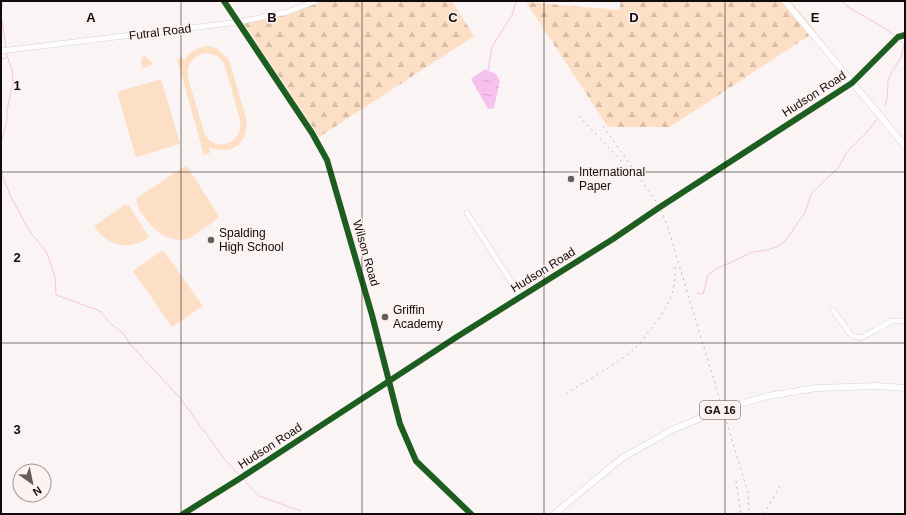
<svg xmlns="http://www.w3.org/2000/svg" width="906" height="515" font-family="Helvetica,sans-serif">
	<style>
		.grass { fill: #fddfc6; fill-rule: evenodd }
		.forest { fill: url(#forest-firs) }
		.water { fill: url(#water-ripples) }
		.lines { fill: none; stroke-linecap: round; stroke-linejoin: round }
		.stream { stroke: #f6c2ed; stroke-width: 1 }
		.minor-casing { stroke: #d7d1d1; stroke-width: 6 }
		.major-casing { stroke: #d7d1d1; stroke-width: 7 }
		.minor { stroke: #fefdfd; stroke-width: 5 }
		.major { stroke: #fefdfd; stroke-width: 6 }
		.rail { stroke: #bbb9b9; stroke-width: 1; stroke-dasharray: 2 4; stroke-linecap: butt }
		.cycleway-casing { stroke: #fdf1f1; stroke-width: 8 }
		.cycleway { stroke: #1b5e20; stroke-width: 6 }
		.grid { fill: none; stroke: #120b0b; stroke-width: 1; stroke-opacity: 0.55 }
		.poi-dot { fill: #635d5d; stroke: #fdf1f1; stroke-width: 1.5 }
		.labels { text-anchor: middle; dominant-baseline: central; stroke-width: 3; stroke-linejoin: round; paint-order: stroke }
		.shield { fill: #fdf1f1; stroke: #585050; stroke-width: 1 }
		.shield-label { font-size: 11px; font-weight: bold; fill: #120b0b }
		.street-label { font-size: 12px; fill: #120b0b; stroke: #fdf1f1 }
		.poi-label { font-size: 12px; fill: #120b0b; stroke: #fdf1f1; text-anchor: start }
		.grid-label { font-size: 13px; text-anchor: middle; font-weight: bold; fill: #120b0b; stroke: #fdf1f1; stroke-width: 3; stroke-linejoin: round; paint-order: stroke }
	</style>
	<defs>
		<pattern id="forest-firs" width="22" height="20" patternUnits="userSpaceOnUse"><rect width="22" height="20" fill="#fddfc6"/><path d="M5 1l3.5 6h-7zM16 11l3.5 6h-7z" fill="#d8bea9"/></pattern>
		<pattern id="water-ripples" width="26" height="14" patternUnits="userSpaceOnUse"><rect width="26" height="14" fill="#f6c2ed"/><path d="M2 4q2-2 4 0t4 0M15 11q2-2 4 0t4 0" fill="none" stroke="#d2a5ca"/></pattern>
	</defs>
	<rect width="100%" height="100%" fill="#faf4f4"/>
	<g class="grass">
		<path d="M209,46L218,49L229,60L246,118C250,143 231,157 209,147L210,153L204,155L177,59L183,57L184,61C190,51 197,47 209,46ZM205,53L216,55L224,63L240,120C244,142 217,154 205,135L188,78C186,65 192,56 205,53Z"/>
		<polygon points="144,55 154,64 142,69 141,60"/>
		<polygon points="161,79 180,144 136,157 117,92"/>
		<path d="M185,166L189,169L219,216C215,222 209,225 203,229C198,232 194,236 189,238C172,245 154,231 145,218C140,212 136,206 137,198Z"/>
		<path d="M125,205L129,206L149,237C129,252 107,246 94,226Z"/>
		<polygon points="163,250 203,306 172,327 133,271"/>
	</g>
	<g class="forest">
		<polygon points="315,1 452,1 474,36 316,139 242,24"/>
		<polygon points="621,1 790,1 816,31 670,127 608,127 526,2 619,10"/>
	</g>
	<polygon class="water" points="485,69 496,74 500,81 494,108 488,109 471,79"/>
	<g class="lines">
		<g class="stream">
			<polyline points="842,1 848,7 881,26 895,36"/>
			<polyline points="3,3 1,15 6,47"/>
			<polyline points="899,39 905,45"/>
			<polyline points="1,59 6,58"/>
			<polyline points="488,71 492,47 512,15 516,1"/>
			<polyline points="885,106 887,99 888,81 892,71 901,58 904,45"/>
			<polyline points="1,143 7,120 7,110 13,83 12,70 6,53"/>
			<polyline points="1,150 1,155"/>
			<polyline points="1,164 2,174 10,195 28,229 47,253 55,277 56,295 100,311 111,324 123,333 130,344 180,398 226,461 239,475"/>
			<polyline points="697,293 703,294 708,275 716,269 753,252 767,250 777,247 787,239 798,222 805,213 811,194 838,168 847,152 868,131 877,119"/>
			<polyline points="244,480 259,496 301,511"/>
		</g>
		<g class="minor-casing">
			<g id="minor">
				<polyline points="224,1 312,133 327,160 372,315 400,424 416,461 471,514"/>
				<polyline points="1,51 239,22 287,12 316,1"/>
				<polyline points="467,213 521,297"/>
				<polyline points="833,310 851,335 860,338 874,331 891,321 905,321"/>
				<polyline points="183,514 239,479 455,338 613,239 660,207 852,83 898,37 905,35"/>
			</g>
		</g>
		<g class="major-casing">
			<g id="major">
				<polyline points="785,1 905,146"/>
				<polyline points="554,514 622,458 672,430 722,409 768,396 816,388 876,386 905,388"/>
			</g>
		</g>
		<use href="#minor" class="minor"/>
		<use href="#major" class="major"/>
		<g class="rail">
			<polyline points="579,116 624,164"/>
			<polyline points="603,126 660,207 667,225 748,493 749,514"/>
			<path d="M566,394C587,380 610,368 631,352C638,346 644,338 649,331C667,310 677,292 675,264"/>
			<polyline points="736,481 741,514"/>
			<polyline points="764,514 781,484"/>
		</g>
		<g class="cycleway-casing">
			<g id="cycleway">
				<polyline points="224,1 312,133 327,160 372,315 400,424 416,461 471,514"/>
				<polyline points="183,514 239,479 455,338 613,239 660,207 852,83 898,37 905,35"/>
			</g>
		</g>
		<use href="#cycleway" class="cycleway"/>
	</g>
	<path class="grid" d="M181,1V514M362,1V514M544,1V514M725,1V514M1,172H905M1,343H905"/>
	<g class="poi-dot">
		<circle cx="571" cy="179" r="4"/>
		<circle cx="211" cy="240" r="4"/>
		<circle cx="385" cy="317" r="4"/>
	</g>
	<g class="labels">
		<rect class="shield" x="700" y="401" width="40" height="18" rx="3"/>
		<g class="shield-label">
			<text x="720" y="410">GA 16</text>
		</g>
		<g class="street-label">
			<text transform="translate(160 32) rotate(-7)">Futral Road</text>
			<text transform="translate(814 94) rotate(-33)">Hudson Road</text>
			<text transform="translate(366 253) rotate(74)">Wilson Road</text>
			<text transform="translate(543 270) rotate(-32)">Hudson Road</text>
			<text transform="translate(270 446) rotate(-33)">Hudson Road</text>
		</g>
		<g class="poi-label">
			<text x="579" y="172">International<tspan x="579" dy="14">Paper</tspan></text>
			<text x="219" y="233">Spalding<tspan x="219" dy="14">High School</tspan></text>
			<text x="393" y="310">Griffin<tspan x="393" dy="14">Academy</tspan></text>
		</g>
	</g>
	<g class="grid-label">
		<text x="91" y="22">A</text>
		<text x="272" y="22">B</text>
		<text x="453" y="22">C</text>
		<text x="634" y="22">D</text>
		<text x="815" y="22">E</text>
		<text x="17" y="90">1</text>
		<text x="17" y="262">2</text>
		<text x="17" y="434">3</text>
	</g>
	<rect width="906" height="515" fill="none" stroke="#120b0b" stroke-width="4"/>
	<g transform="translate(32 483) rotate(147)"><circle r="19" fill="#fdf1f1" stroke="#9f9595"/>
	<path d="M0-3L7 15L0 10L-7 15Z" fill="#635d5d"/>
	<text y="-6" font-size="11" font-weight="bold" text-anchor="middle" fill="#120b0b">N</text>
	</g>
</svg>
